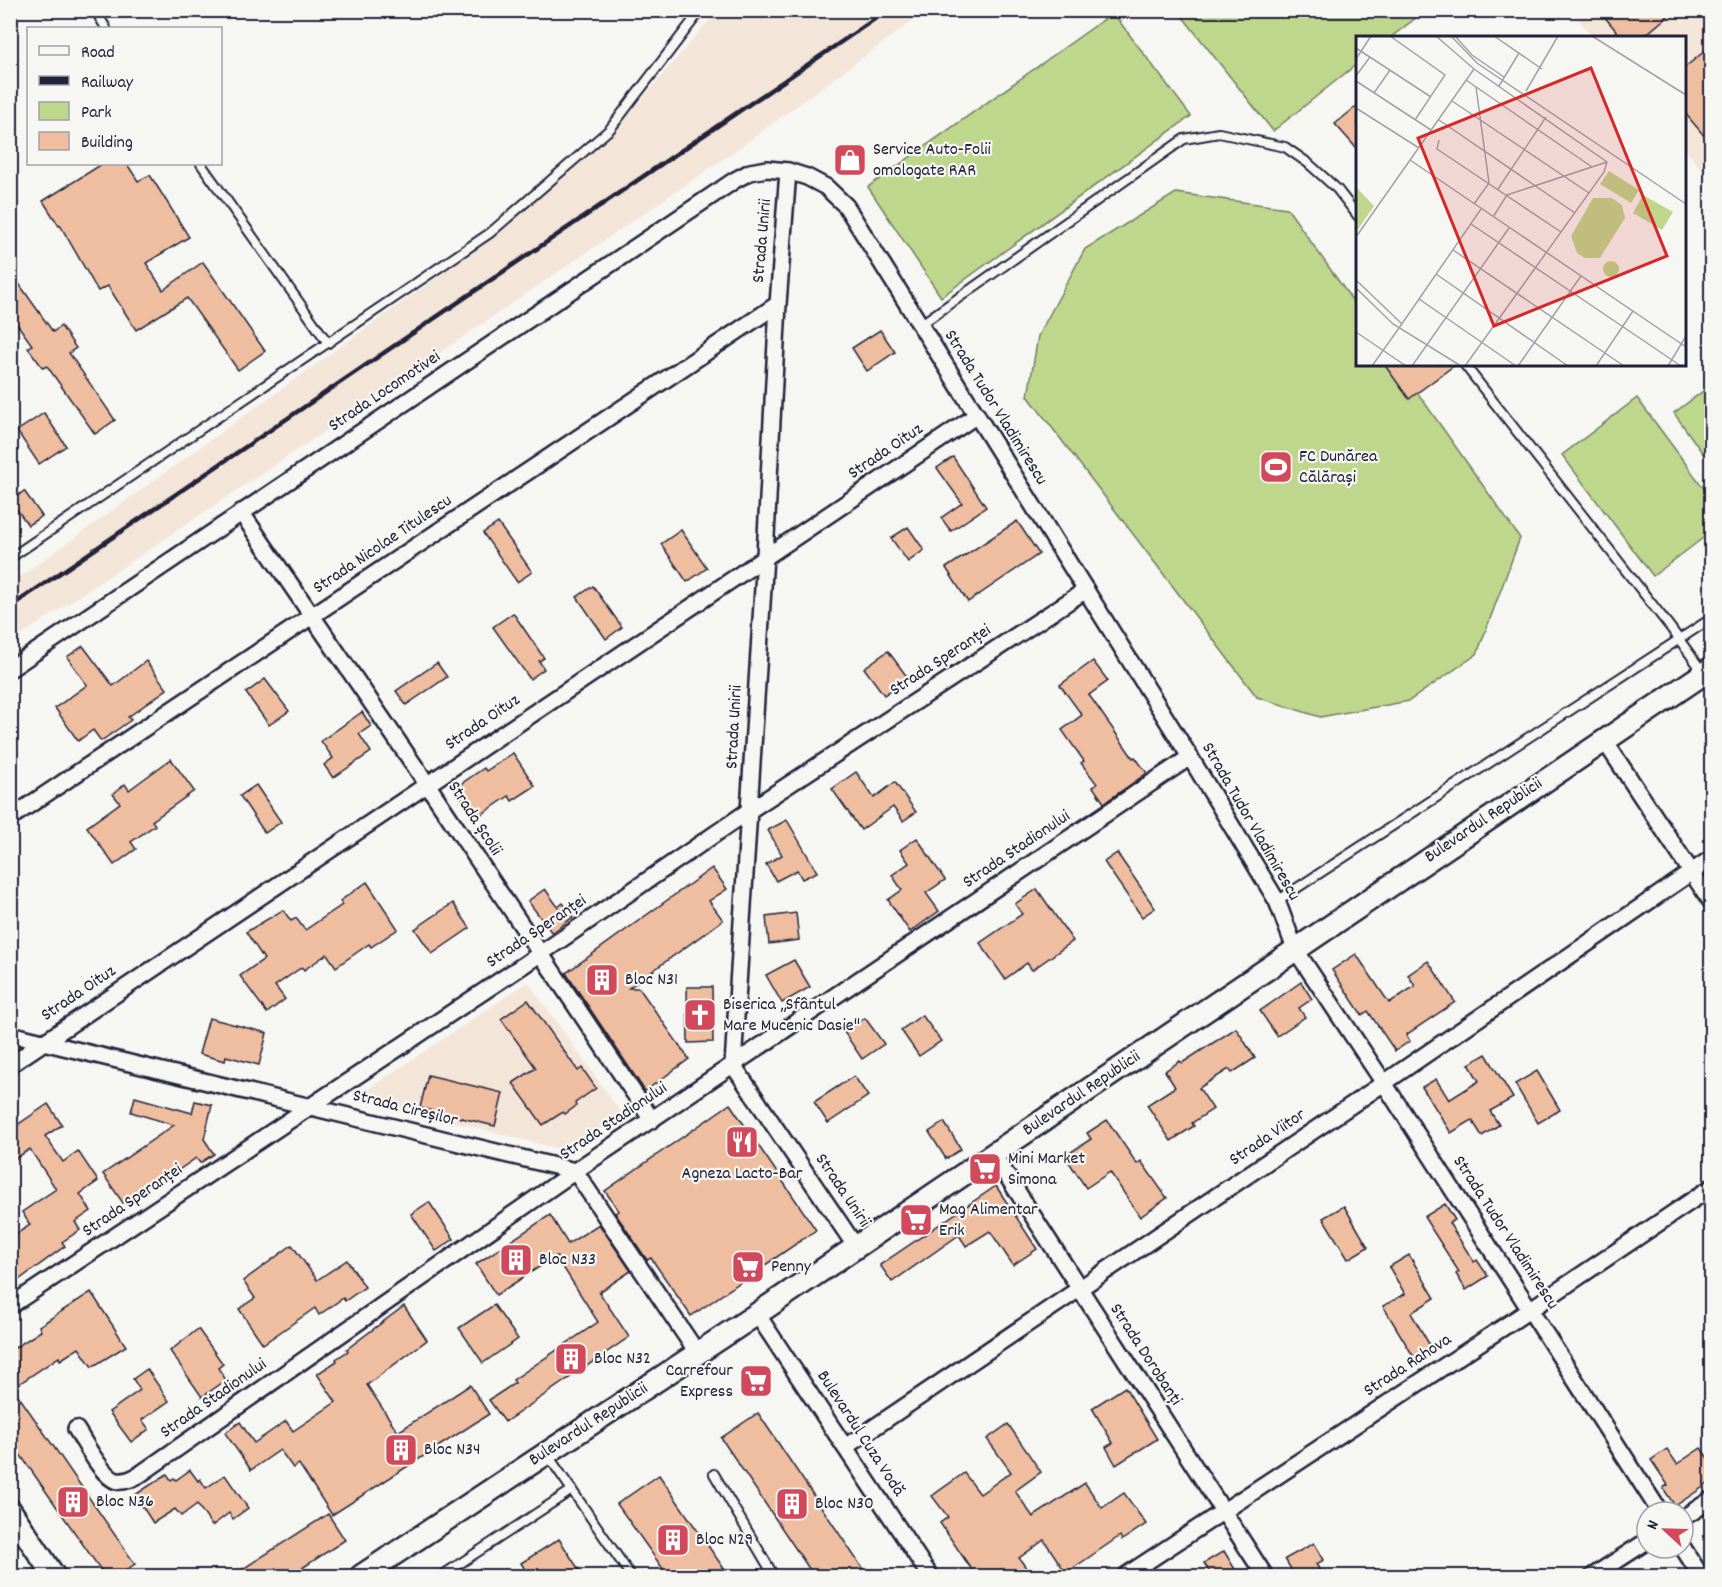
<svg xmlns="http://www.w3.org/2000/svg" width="1722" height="1587" font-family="Dekko,sans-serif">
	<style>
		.built { fill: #f4e5d9 }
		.green { fill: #bed78d; stroke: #707c64; stroke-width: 1.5 }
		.building { fill: #efbea0; stroke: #22223b; stroke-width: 1.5 }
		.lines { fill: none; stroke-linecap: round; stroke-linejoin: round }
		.lane-casing { stroke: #22223b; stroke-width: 12 }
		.street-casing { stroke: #22223b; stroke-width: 20 }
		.secondary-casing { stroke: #22223b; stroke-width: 26 }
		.lane { stroke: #f6f6f2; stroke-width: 8 }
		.street { stroke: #f6f6f2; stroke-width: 15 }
		.secondary { stroke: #f6f6f2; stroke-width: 21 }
		.rail { stroke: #22223b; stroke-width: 4.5 }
		.labels { text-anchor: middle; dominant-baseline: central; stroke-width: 4.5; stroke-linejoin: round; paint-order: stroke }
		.poi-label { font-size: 18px; fill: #22223b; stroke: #f6f6f2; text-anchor: start }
		.street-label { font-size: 18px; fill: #22223b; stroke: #f6f6f2 }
		.inset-road { fill: none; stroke: #a1a1a9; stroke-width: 1.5 }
		.view { fill: #d62828; fill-opacity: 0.15; stroke: #d62828; stroke-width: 3 }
		.inset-edge { fill: none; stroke: #22223b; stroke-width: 3 }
	</style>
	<rect width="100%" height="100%" fill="#f6f6f2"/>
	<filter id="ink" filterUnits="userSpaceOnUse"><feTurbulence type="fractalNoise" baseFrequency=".0167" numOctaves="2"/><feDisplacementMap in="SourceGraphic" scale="12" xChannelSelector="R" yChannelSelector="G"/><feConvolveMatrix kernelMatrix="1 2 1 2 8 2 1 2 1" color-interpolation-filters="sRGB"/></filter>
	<g filter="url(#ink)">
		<g class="built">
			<polygon points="717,11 926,11 732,153 334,425 11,642 10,584 465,257 612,134"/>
			<polygon points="1571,11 1711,11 1711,182 1685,149 1684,38 1593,37"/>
			<polygon points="528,982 622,1114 576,1144 560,1149 367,1100 365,1091"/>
		</g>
		<g class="green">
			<polygon points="1178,11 1425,11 1391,37 1358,38 1357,64 1273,131"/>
			<polygon points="1113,13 1191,116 941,297 868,187"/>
			<polygon points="1176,193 1287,208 1357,307 1358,364 1398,365 1520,538 1477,654 1409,701 1320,717 1257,697 1028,396 1038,336 1085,249"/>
			<polygon points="1711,385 1711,465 1674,413"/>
			<polygon points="1637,398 1711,498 1711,532 1653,576 1562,455"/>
		</g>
		<g class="building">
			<polygon points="1599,10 1675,10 1642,38 1622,38"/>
			<polygon points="1712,45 1712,145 1684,112 1684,68"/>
			<polygon points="1358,105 1358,150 1335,124"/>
			<polygon points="102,164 127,164 138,181 150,175 189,237 146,263 163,290 203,262 265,351 238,370 187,298 136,330 108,286 98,291 60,225 59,226 43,201"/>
			<polygon points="10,271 53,332 61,326 76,348 69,353 115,420 95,434 47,366 43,368 28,348 32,345 10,314"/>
			<polygon points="880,330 895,352 867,371 852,348"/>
			<polygon points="1384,364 1456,364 1409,399"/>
			<polygon points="44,413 66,446 39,464 17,431"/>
			<polygon points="953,457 986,507 951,531 941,518 962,503 937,468"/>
			<polygon points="24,491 42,516 28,525 11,501"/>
			<polygon points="1017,521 1039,554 968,602 946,568"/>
			<polygon points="498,523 532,572 517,582 483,533"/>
			<polygon points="908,527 924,550 908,562 891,538"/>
			<polygon points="681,530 707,568 687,582 661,544"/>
			<polygon points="593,586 622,627 606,639 577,597"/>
			<polygon points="513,613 544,658 539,661 544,669 530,679 493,627"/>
			<polygon points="83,646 113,686 146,661 167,689 128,717 131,720 101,741 93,730 78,741 55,708 87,685 67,657"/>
			<polygon points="888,651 908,678 884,695 864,668"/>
			<polygon points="1093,661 1108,681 1089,695 1133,758 1135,757 1147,773 1104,803 1093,787 1097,784 1081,763 1084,761 1062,730 1082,715 1060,685"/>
			<polygon points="437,663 447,677 406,705 396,691"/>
			<polygon points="265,679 289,711 269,725 246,693"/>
			<polygon points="362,712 371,726 359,734 371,752 333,778 324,765 333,758 321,741"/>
			<polygon points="513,753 535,786 512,801 509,796 476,818 455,788 484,768 486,771"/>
			<polygon points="171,759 194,791 152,821 155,825 131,842 136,849 114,865 87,827 120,803 113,794 125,784 129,790"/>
			<polygon points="856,772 874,798 895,782 916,812 903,821 893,807 861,830 832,789"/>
			<polygon points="256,785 281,822 265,833 240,796"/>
			<polygon points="787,820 817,872 802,879 797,870 776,881 766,864 782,855 768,830"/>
			<polygon points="917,838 945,880 926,893 939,911 910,932 888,900 902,890 892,875 909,863 900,850"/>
			<polygon points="1117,853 1155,908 1142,917 1104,862"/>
			<polygon points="712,868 727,889 709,901 723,920 629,988 639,988 689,1059 645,1091 566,973"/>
			<polygon points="367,882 398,929 371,947 369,944 336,967 327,954 304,970 302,967 275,986 285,999 267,1013 240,976 264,959 246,932 283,910 291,921 296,918 305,930 342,905 340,901"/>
			<polygon points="545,889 558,907 563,903 573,917 552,933 528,901"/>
			<polygon points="1037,889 1073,941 1032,970 1027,963 1005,979 980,943 1022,914 1015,904"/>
			<polygon points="453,903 470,928 432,954 415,929"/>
			<polygon points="796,913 799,940 769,944 766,917"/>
			<polygon points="1356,954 1389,1003 1415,986 1408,975 1428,961 1455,1002 1406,1035 1410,1041 1395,1051 1368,1011 1362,1015 1332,970"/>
			<polygon points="794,960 810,987 782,1003 766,975"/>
			<polygon points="1301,982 1312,999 1299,1008 1305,1017 1277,1036 1260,1011"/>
			<polygon points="687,987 712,987 713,1042 688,1043"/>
			<polygon points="528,1000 578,1071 582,1068 596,1088 575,1103 576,1106 565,1114 563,1112 543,1125 513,1083 536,1068 501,1019"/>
			<polygon points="922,1015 941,1041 919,1056 901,1030"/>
			<polygon points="209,1018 267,1033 259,1065 226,1056 225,1061 199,1054"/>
			<polygon points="865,1018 884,1044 862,1059 844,1032"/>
			<polygon points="1236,1028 1255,1058 1232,1073 1229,1069 1199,1088 1213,1109 1192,1123 1194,1126 1171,1141 1147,1105 1175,1087 1165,1071 1180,1061 1182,1063"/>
			<polygon points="1486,1054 1513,1098 1490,1111 1499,1125 1482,1136 1472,1120 1451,1133 1422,1087 1436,1079 1449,1100 1479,1081 1469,1064"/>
			<polygon points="1537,1071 1560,1110 1538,1123 1515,1084"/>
			<polygon points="428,1075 503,1093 495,1126 420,1108"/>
			<polygon points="854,1076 868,1096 828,1123 814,1102"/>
			<polygon points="135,1097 192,1113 195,1101 212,1105 204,1139 214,1154 200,1163 196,1158 160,1183 157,1179 123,1203 103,1174 174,1125 131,1112"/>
			<polygon points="48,1104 62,1125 45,1136 63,1162 78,1151 98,1181 80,1194 91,1211 75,1222 80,1230 62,1242 65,1246 16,1282 10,1274 10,1238 30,1225 22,1212 56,1189 30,1149 10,1162 10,1130"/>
			<polygon points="730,1104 816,1230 691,1316 651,1258 647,1260 615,1213 619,1211 605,1191"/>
			<polygon points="1107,1120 1137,1164 1141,1161 1167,1198 1140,1217 1110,1172 1086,1188 1065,1156 1091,1139 1087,1133"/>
			<polygon points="944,1122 961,1149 946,1159 929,1132"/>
			<polygon points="996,1186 1037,1249 1013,1265 990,1231 966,1246 959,1235 892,1282 880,1265"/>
			<polygon points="429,1202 454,1239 436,1251 411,1214"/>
			<polygon points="1445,1204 1455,1220 1449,1223 1474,1262 1477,1260 1488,1276 1466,1290 1456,1274 1459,1272 1424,1217"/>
			<polygon points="1344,1206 1368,1247 1348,1259 1323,1218"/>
			<polygon points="550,1215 568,1244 599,1224 631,1271 599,1292 629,1337 505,1422 489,1400 515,1383 513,1380 598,1322 556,1256 496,1295 476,1264"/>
			<polygon points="292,1245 317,1280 347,1260 365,1287 345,1301 343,1298 319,1315 315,1308 263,1344 239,1309 255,1298 243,1281"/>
			<polygon points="1409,1255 1435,1298 1411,1313 1432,1349 1415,1359 1383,1306 1405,1294 1389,1267"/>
			<polygon points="91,1292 126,1346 92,1367 79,1348 60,1360 59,1357 13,1388 135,1564 117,1576 105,1576 10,1440 10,1351 41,1331 39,1326"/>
			<polygon points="494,1305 518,1339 483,1363 459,1328"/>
			<polygon points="404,1306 427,1340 367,1385 398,1432 470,1385 489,1414 332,1515 299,1464 293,1468 280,1450 251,1470 225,1433 240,1422 254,1443 286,1421 293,1431 336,1402 317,1374 337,1361 336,1359 348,1351 347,1349"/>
			<polygon points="198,1329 223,1364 218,1368 226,1380 202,1397 170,1351"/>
			<polygon points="147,1369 169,1401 142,1420 149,1429 131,1442 109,1412 140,1390 133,1379"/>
			<polygon points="1125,1387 1157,1439 1116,1465 1106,1447 1113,1443 1092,1408"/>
			<polygon points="758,1413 863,1569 852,1576 814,1576 721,1438"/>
			<polygon points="1008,1424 1041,1472 1015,1491 1033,1517 1085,1483 1102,1508 1124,1493 1146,1524 1122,1540 1120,1536 1066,1573 1044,1540 1019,1558 1032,1576 976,1576 940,1523 948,1517 932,1496 964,1473 980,1494 1011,1472 987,1439"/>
			<polygon points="1701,1448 1712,1464 1712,1481 1675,1506 1663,1488 1668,1485 1651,1460 1667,1449 1677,1464"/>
			<polygon points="190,1470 198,1481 200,1479 206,1488 225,1475 248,1508 233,1519 229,1513 212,1526 197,1504 181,1516 175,1509 153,1523 135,1495 167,1474 171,1480 174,1478 176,1480"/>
			<polygon points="659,1475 729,1576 668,1576 617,1504"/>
			<polygon points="328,1514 345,1540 290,1576 232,1576"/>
			<polygon points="559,1539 583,1576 529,1576 521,1563"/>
			<polygon points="1314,1543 1324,1560 1316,1564 1323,1576 1295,1576 1285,1559"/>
			<polygon points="1224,1551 1239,1576 1212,1576 1204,1563"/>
		</g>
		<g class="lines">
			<g class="lane-casing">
				<g id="lane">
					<polyline points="95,10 106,28"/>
					<polyline points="201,164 328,343"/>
					<polyline points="920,325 1184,139 1219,133 1285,147 1308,163 1337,189 1358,216"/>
					<polyline points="1464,364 1670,627 1703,672"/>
					<polyline points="10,558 490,233 610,129 701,10"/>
					<polyline points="1277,901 1712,618"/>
					<polyline points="547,1454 631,1576"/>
					<polyline points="714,1474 774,1576"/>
					<polyline points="441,1576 572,1490"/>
				</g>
			</g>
			<g class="street-casing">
				<g id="street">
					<polyline points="788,171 778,304 765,556 733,1065 856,1247"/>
					<polyline points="241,512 427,784 652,1120"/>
					<polyline points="10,669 735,180 750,172 767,169 788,171 807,177 826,187 846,206 1190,757 1277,901 1295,949 1384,1083 1660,1512"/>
					<polyline points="1604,740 1712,903"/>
					<polyline points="10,818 778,304"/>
					<polyline points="10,1034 575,1171 698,1354"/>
					<polyline points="10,1065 977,415"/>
					<polyline points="993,1154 1265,1576"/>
					<polyline points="10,1306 540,954 750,810 1086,590"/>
					<polyline points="757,1314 930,1576"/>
					<path d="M76,1429C85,1442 102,1477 117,1481C124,1482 132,1479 139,1475L575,1171L1190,757"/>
					<polyline points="845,1447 1384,1083 1712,858"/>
					<polyline points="1683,1518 1712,1499"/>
					<polyline points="1683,1548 1701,1576"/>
					<polyline points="1125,1576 1531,1309 1712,1187"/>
					<polyline points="1593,1576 1647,1541"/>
				</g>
			</g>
			<g class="secondary-casing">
				<g id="secondary">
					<polyline points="10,1510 54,1576"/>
					<polyline points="361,1576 757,1314 1712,668"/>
				</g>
			</g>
			<use href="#lane" class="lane"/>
			<use href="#street" class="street"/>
			<use href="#secondary" class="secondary"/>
			<polyline class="rail" points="10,607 888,10"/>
		</g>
	</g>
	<defs>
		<g id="shop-square" transform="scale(1.725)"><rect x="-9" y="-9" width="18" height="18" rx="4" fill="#d1495b" stroke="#f6f6f2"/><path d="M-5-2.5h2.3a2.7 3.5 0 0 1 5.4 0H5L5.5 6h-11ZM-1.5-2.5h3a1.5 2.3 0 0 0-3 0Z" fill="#fff"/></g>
		<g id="stadium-square" transform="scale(1.725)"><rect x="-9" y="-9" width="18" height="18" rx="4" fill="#d1495b" stroke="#f6f6f2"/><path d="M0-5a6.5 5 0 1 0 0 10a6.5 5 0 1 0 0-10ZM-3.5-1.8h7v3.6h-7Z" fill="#fff"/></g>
		<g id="building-square" transform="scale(1.725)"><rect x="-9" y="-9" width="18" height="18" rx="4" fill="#d1495b" stroke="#f6f6f2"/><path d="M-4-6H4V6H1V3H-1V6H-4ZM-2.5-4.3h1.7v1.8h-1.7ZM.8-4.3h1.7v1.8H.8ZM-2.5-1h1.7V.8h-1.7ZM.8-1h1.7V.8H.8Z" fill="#fff"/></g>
		<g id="church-square" transform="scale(1.725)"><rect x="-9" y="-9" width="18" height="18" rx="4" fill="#d1495b" stroke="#f6f6f2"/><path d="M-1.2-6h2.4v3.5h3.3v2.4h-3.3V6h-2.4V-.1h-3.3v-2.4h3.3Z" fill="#fff"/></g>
		<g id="restaurant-square" transform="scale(1.725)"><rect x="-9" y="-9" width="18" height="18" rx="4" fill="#d1495b" stroke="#f6f6f2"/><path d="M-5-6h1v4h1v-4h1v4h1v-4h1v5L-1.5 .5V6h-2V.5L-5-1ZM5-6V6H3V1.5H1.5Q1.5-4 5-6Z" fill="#fff"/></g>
		<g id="supermarket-square" transform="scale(1.725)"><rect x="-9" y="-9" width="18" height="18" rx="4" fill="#d1495b" stroke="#f6f6f2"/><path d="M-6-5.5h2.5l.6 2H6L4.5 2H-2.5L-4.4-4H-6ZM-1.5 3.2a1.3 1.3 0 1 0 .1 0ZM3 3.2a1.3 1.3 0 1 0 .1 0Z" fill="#fff"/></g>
	</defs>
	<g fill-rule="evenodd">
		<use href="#shop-square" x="850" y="160"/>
		<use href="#stadium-square" x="1276" y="467"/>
		<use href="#building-square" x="602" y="980"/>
		<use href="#church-square" x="700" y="1015"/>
		<use href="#restaurant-square" x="742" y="1142"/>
		<use href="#supermarket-square" x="985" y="1169"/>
		<use href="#supermarket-square" x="916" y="1220"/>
		<use href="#building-square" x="516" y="1260"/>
		<use href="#supermarket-square" x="748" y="1267"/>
		<use href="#building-square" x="571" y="1359"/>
		<use href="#supermarket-square" x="756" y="1381"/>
		<use href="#building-square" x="401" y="1450"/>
		<use href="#building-square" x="73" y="1502"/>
		<use href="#building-square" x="792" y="1504"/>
		<use href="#building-square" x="673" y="1540"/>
	</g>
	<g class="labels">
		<g class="poi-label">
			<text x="873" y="150">Service Auto-Folii<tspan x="873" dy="21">omologate RAR</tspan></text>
			<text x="1299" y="457">FC Dunărea<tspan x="1299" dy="21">Călărași</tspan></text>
			<text x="625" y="980">Bloc N31</text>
			<text x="723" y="1005">Biserica „Sfântul<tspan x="723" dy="21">Mare Mucenic Dasie"</tspan></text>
			<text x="1008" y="1159">Mini Market<tspan x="1008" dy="21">Simona</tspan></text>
			<text x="742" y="1174" text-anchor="middle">Agneza Lacto-Bar</text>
			<text x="939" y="1210">Mag Alimentar<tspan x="939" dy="21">Erik</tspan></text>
			<text x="539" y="1260">Bloc N33</text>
			<text x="771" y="1267">Penny</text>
			<text x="594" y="1359">Bloc N32</text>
			<text x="733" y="1371" text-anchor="end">Carrefour<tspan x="733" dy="21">Express</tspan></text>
			<text x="424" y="1450">Bloc N34</text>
			<text x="96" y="1502">Bloc N36</text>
			<text x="815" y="1504">Bloc N30</text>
			<text x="696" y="1540">Bloc N29</text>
		</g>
		<g class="street-label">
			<text transform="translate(763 241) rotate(-85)">Strada Unirii</text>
			<text transform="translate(385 392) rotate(-34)">Strada Locomotivei</text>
			<text transform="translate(995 408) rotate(58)">Strada Tudor Vladimirescu</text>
			<text transform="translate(886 452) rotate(-34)">Strada Oituz</text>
			<text transform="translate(383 545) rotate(-34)">Strada Nicolae Titulescu</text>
			<text transform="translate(941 661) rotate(-33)">Strada Speranței</text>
			<text transform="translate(483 723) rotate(-34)">Strada Oituz</text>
			<text transform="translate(735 727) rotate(-87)">Strada Unirii</text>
			<text transform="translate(474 819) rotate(57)">Strada Școlii</text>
			<text transform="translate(1484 821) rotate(-34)">Bulevardul Republicii</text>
			<text transform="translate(1250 822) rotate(60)">Strada Tudor Vladimirescu</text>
			<text transform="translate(1017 850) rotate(-34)">Strada Stadionului</text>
			<text transform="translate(537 932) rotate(-34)">Strada Speranței</text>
			<text transform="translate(79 994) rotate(-34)">Strada Oituz</text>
			<text transform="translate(1082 1094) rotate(-34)">Bulevardul Republicii</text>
			<text transform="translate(405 1109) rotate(14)">Strada Cireșilor</text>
			<text transform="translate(614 1122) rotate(-34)">Strada Stadionului</text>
			<text transform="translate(1268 1138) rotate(-34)">Strada Viitor</text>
			<text transform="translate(842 1191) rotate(56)">Strada Unirii</text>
			<text transform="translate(133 1201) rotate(-34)">Strada Speranței</text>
			<text transform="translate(1505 1233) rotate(57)">Strada Tudor Vladimirescu</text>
			<text transform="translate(1145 1355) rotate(57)">Strada Dorobanți</text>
			<text transform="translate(1408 1366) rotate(-33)">Strada Rahova</text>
			<text transform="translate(214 1399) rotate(-35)">Strada Stadionului</text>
			<text transform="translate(589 1425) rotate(-33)">Bulevardul Republicii</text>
			<text transform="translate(860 1434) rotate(57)">Bulevardul Cuza Vodă</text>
		</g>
	</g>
	<g transform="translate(1356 36)">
		<rect width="330" height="330" fill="#f6f6f2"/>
		<path d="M253,135L283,154L275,167L244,148ZM0,151L18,170L0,196ZM287,159L317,176L306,194L277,177ZM237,162H256L266,169L269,182L244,222H229L221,217L215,200ZM247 233a8 8 0 1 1 16 0a8 8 0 1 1-16 0Z" fill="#bed78d"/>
		<path class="inset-road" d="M34,0L89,39L59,84M80,0L118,33L251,126M95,0L121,27L330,168M99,0L116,19L148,41M138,0L186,33M236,0L330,59M0,12L75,61M0,23L15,0M0,40L14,21M110,44L236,131M0,45L75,94M143,50L163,17M170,55L202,0M18,57L34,34M96,65L233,157M0,72L63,112M83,84L219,177M83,104L81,113L205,196M54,124L330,311M142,153L190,81M118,168L133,147L120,51M137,181L151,159L251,126M115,188L325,330M0,201L118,33M97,214L268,330M80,238L212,330M0,244L46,288M0,252L37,288L105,330M63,263L125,173M43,292L63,263L160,330M0,296L50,330M16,330L43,292M56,330L153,192M109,330L248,136L251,126M162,330L225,240M240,330L277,275M312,330L330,300"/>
		<path class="view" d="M235,32L311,220L138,290L62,102Z"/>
		<rect width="330" height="330" class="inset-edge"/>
	</g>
	<rect width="1722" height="1587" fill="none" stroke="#f6f6f2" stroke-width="36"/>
	<rect x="18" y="18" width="1686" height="1551" fill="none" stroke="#22223b" stroke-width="2" filter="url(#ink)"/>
	<rect x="27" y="27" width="195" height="138" fill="#f6f6f2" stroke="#a1a1a9" stroke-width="1.5"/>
	<rect x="39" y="46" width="30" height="9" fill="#f6f6f2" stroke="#a1a1a9" stroke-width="1.5"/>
	<text x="81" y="57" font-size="18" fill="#22223b">Road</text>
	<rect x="39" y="76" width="30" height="9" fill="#22223b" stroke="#a1a1a9" stroke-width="1.5"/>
	<text x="81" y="87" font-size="18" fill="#22223b">Railway</text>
	<rect x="39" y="102" width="30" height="18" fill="#bed78d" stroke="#a1a1a9" stroke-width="1.5"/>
	<text x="81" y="117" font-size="18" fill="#22223b">Park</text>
	<rect x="39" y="132" width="30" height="18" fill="#efbea0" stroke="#a1a1a9" stroke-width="1.5"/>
	<text x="81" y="147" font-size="18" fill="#22223b">Building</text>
	<g transform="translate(1665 1530) rotate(292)"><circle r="28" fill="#f6f6f2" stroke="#a1a1a9" stroke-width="1.5"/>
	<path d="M0-4.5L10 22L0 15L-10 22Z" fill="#d1495b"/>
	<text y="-9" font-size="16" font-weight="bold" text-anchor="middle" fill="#22223b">N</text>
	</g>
</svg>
